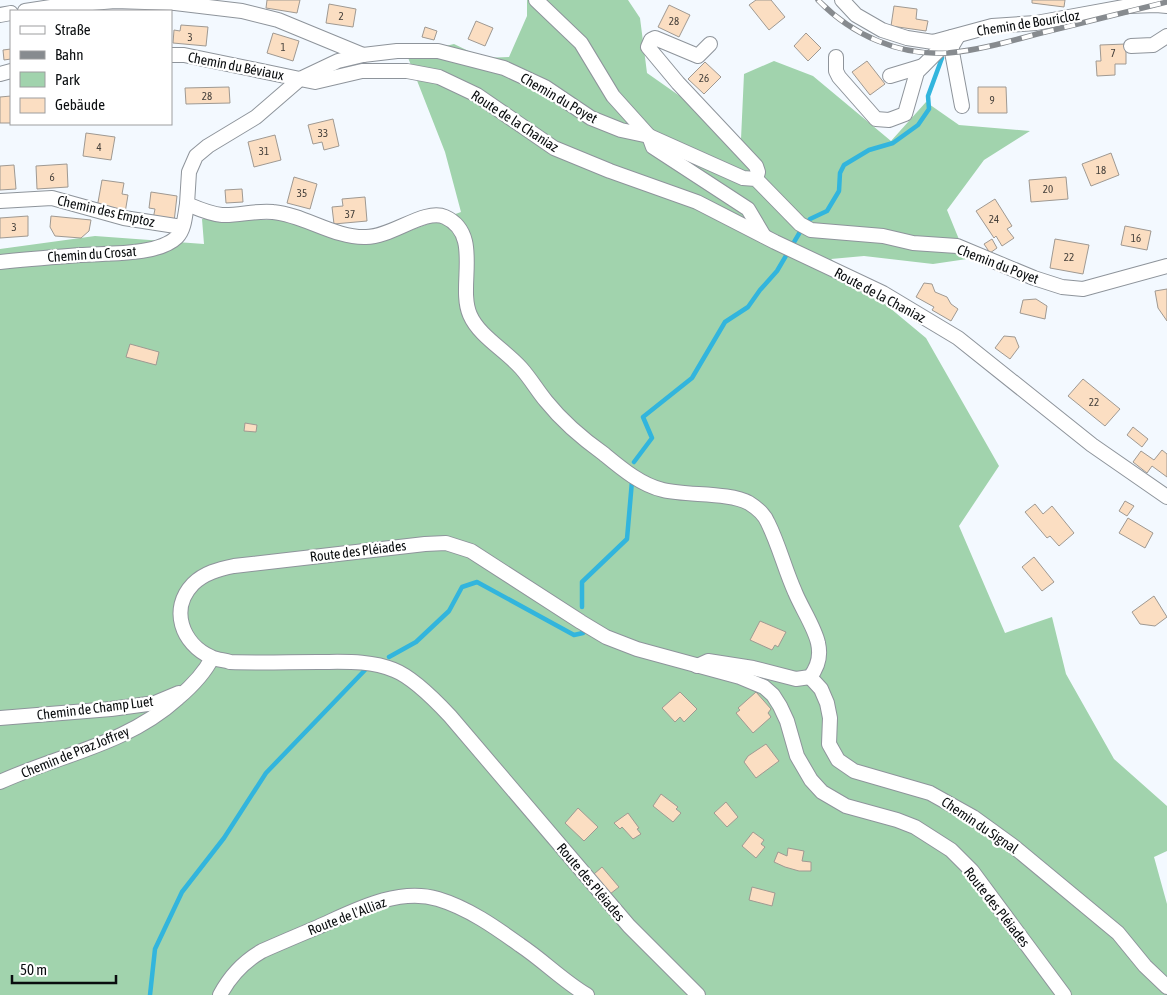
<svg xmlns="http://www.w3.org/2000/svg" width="1167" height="995" font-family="'Asap Condensed',sans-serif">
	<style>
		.green { fill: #a1d3ad }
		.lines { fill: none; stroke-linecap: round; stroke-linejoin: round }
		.stream { stroke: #32b5dd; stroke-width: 4.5 }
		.building { fill: #fbdec2; stroke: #9f9992 }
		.minor-casing { stroke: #8e949b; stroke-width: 16 }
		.minor { stroke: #fff; stroke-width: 14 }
		.rail-casing { stroke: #878b8f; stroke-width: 5.5 }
		.rail { stroke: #fff; stroke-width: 4; stroke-dasharray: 11; stroke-linecap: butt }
		.labels { text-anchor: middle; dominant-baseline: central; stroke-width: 4.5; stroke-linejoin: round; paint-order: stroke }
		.number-label { font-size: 11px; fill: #46413c }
		.street-label { font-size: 14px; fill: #0a0d0f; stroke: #fff }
	</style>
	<rect width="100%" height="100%" fill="#f3f9ff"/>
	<polygon class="green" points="527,0 628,0 640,18 647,73 741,139 744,74 774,61 813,76 891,141 926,102 959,125 1030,131 984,160 947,210 967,259 933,264 864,256 831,259 926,338 999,466 959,526 1005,633 1052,617 1066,674 1114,759 1167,806 1167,851 1154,857 1167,904 1167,995 0,995 0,249 95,236 204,244 202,219 284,220 348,241 373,244 461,212 445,152 407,55 454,44 483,58 509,57 527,16"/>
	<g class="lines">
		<g class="stream">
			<polyline points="634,462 652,438 643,417 692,378 725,322 748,307 760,290 777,271 800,232 810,219 827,211 839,191 840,173 844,165 869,150 893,143 918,125 929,109 928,96 942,58"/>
			<polyline points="582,607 582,582 627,539 632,481"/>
			<polyline points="389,657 416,642 449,611 462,587 477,582 574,635 583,633"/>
			<polyline points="150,995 155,949 182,892 224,838 266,773 365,670"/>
		</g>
	</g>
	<g class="building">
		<polygon points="267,0 300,0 297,13 266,8"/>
		<polygon points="756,0 771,0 785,17 769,30 749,5"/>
		<polygon points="1032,0 1065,0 1064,7 1032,3"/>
		<polygon points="329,4 356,9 353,27 326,23"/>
		<polygon points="669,5 690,15 679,37 658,27"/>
		<polygon points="894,6 917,9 916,19 928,21 926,31 891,26"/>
		<polygon points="476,21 493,28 485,46 468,39"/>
		<polygon points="181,25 208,27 206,46 173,43 174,30 180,31"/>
		<polygon points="425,27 437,31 434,40 422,37"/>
		<polygon points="273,33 299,41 293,61 267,53"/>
		<polygon points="806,33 821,48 808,61 794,46"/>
		<polygon points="1126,44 1126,64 1115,64 1115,75 1097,76 1096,61 1101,61 1100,45"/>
		<polygon points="11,49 11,59 4,60 3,50"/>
		<polygon points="867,61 885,84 870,95 852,72"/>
		<polygon points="705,62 721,77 704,94 688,79"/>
		<polygon points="229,87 230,103 186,104 185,88"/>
		<polygon points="978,87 1006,87 1007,113 978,113"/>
		<polygon points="11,96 11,123 0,123 0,97"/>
		<polygon points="333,119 339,146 324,150 322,142 313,144 308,125"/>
		<polygon points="86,133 115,137 111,160 83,156"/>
		<polygon points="275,135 281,160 254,167 248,142"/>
		<polygon points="1111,153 1119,175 1091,186 1082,164"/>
		<polygon points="67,164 68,187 37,189 36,166"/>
		<polygon points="14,165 16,189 0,190 0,166"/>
		<polygon points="294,177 317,184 310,209 287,203"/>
		<polygon points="1066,177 1068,199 1031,202 1029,180"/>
		<polygon points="102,180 124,183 122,194 128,195 125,213 97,208"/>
		<polygon points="242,189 243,202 226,203 225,190"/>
		<polygon points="151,192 177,196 174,222 153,219 155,209 149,208"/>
		<polygon points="365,197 367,221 334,224 332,207 343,206 342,199"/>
		<polygon points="995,199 1012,226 1007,229 1014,238 1002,246 996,236 994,238 976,211"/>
		<polygon points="28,216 28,236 0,238 0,218"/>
		<polygon points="51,216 91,220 89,231 81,238 55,236 50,227"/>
		<polygon points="1125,226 1151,231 1147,250 1121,245"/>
		<polygon points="992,239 997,248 990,253 984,244"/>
		<polygon points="1055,239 1089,245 1083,274 1050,268"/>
		<polygon points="924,283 932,284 935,292 947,297 951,304 958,309 951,321 932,310 934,307 916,297"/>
		<polygon points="1167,289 1167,321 1158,308 1155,291"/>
		<polygon points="1036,299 1047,306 1045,319 1020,313 1023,300"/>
		<polygon points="1004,336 1015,337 1019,347 1010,359 995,348"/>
		<polygon points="130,344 159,352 156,365 126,357"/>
		<polygon points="1083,379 1120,409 1105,426 1068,396"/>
		<polygon points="245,423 257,425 256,432 244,431"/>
		<polygon points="1133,427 1148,439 1142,447 1127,435"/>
		<polygon points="1162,450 1167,454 1167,477 1152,466 1147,473 1133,462 1141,451 1154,460"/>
		<polygon points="1125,501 1134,506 1127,516 1119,511"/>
		<polygon points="1035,504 1043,514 1052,506 1074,533 1059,546 1050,536 1047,538 1025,512"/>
		<polygon points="1128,518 1153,533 1145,548 1119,533"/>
		<polygon points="1034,557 1054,582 1042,591 1022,567"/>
		<polygon points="1154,596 1167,617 1155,626 1140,624 1132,612"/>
		<polygon points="760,621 786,632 778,647 775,645 772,650 750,640"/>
		<polygon points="680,692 697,709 684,722 680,717 675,722 662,708"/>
		<polygon points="756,692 771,709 768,713 771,717 753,733 736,713 740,710 738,708"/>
		<polygon points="766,744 779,761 756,778 744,762 748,756"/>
		<polygon points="661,794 678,807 676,809 681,813 673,822 653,806"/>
		<polygon points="726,802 738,817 727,827 714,813"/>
		<polygon points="578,808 598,827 584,841 565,823"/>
		<polygon points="628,813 639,828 637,829 641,834 633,839 622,827 620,829 614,823"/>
		<polygon points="753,832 764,840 761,844 765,847 756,858 742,846"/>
		<polygon points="788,848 804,851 802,861 811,862 811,871 799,871 785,867 774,862 778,852 787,856"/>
		<polygon points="602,867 619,887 610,894 594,874"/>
		<polygon points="752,887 775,893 772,906 749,900"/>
	</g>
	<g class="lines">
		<g class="minor-casing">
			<g id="minor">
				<polyline points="536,0 581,43 613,96 649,136 653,147 748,209 764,236"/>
				<polyline points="842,0 856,15 882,30 907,38 933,42 992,26 1036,23 1129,6 1156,5 1167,6"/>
				<polyline points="25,11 57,6 115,1 175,3 242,11 278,20 363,55"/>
				<polyline points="0,15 11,13"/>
				<polyline points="958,36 952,46 952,52 962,106"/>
				<polyline points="710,44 698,56 655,38 651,40 648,47 678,83 756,166 758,172 756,179"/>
				<polyline points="1131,46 1153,45 1167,36"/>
				<polyline points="171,55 184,55 300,79 338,61 363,55 397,51 438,51 504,68 545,87 591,118 621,130 649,136 743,178 756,179 800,224 811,230 883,236 913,243 957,246 1034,278 1062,287 1083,289 1167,266"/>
				<polyline points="836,57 836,71 839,77 876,119 889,120 905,114 917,72 952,37"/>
				<polyline points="0,74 11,71"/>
				<polyline points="890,76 923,66"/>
				<polyline points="0,201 52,198 124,218 182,227"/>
				<path d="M0,262C27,259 54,257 80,255C106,253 158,256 177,237C185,229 185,214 187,204"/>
				<path d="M697,666L708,661L753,668L796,679L810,677C818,667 821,656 818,643C815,628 801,607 795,592C785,570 779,545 768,523C765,515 757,508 749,503C729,492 687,496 663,490C641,485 621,468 604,454C583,439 562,421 546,401C537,390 530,378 521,368C505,350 479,336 470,315C457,286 483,234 445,217C425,208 392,237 366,237C334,238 305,215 273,212C256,210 238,216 222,215C210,214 199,209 187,204L189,172L196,156L208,146L256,117L300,79L315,82L362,71H407L439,77L477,95L554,148L610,171L697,202L775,242L883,293L958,338L1092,445L1167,497"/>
				<polyline points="810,677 821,689 827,703 830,718 829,744 838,760 854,771 930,793 973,817 1013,846 1118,933 1145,966 1167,987"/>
				<polyline points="0,718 111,709 155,703 179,693"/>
				<path d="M0,782C61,754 126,745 178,698C192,686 204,674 212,658"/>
				<path d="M220,995C230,976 243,962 262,951C280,943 299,935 318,927C354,911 397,887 438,899C468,908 495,927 520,945C544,961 563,981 587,995"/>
				<path d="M698,995L629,926L450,716C436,701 412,677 394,670C370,660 343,662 318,662C289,662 259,663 230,662C224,660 217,660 211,657C182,644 169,609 193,584C204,573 219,569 234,566L425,544L446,543L471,551L581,622L606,637L637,649L740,677L764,687L773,695L780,706L787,721L797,756L811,780L822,792L846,806L897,820L915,827L951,850L972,871L1064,995"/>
			</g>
		</g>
		<use href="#minor" class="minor"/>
		<g class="rail-casing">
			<path id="rail" d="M818,0C852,35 899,56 948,53C980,50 1011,41 1041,33C1083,23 1125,12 1167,2"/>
		</g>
		<use href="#rail" class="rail"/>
	</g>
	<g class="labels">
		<g class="number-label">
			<text x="341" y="16">2</text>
			<text x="674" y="21">28</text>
			<text x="190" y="37">3</text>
			<text x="283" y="47">1</text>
			<text x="1113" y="53">7</text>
			<text x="704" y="78">26</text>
			<text x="207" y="96">28</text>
			<text x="992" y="100">9</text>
			<text x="323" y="133">33</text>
			<text x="99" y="147">4</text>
			<text x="264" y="151">31</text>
			<text x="1101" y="170">18</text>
			<text x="52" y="177">6</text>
			<text x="1048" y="189">20</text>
			<text x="302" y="193">35</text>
			<text x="350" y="214">37</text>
			<text x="994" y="219">24</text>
			<text x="14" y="227">3</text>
			<text x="1136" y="238">16</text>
			<text x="1069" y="257">22</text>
			<text x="1094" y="402">22</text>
		</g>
		<g class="street-label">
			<text transform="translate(1028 23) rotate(-9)">Chemin de Bouricloz</text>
			<text transform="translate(236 66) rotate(11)">Chemin du Béviaux</text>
			<text transform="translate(559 98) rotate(30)">Chemin du Poyet</text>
			<text transform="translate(515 121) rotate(33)">Route de la Chaniaz</text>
			<text transform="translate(106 211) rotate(13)">Chemin des Emptoz</text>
			<text transform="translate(92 254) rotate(-4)">Chemin du Crosat</text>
			<text transform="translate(998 264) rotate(21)">Chemin du Poyet</text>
			<text transform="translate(880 295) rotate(28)">Route de la Chaniaz</text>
			<text transform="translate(358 551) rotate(-7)">Route des Pléiades</text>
			<text transform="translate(95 708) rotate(-7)">Chemin de Champ Luet</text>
			<text transform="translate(75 752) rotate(-22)">Chemin de Praz Joffrey</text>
			<text transform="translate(980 825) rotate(34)">Chemin du Signal</text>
			<text transform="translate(591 882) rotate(50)">Route des Pléiades</text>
			<text transform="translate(997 907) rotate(52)">Route des Pléiades</text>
			<text transform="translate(347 916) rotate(-21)">Route de l'Alliaz</text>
		</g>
	</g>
	<rect x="10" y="10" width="162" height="115" fill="#ffffff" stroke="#9d9e9f"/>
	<rect x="20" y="26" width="25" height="8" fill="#ffffff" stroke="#9d9e9f"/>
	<text x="55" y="35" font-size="15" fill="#0a0d0f">Straße</text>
	<rect x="20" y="51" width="25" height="8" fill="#878b8f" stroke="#9d9e9f"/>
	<text x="55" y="60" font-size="15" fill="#0a0d0f">Bahn</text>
	<rect x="20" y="72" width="25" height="15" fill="#a1d3ad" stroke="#9d9e9f"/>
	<text x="55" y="85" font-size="15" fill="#0a0d0f">Park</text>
	<rect x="20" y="98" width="25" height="15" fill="#fbdec2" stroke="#9d9e9f"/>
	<text x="55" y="110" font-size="15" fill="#0a0d0f">Gebäude</text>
	<path d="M12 975v8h104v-8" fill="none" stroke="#0a0d0f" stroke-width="2.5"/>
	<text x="20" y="975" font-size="15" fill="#0a0d0f" stroke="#ffffff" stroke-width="4" paint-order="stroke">50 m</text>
</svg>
